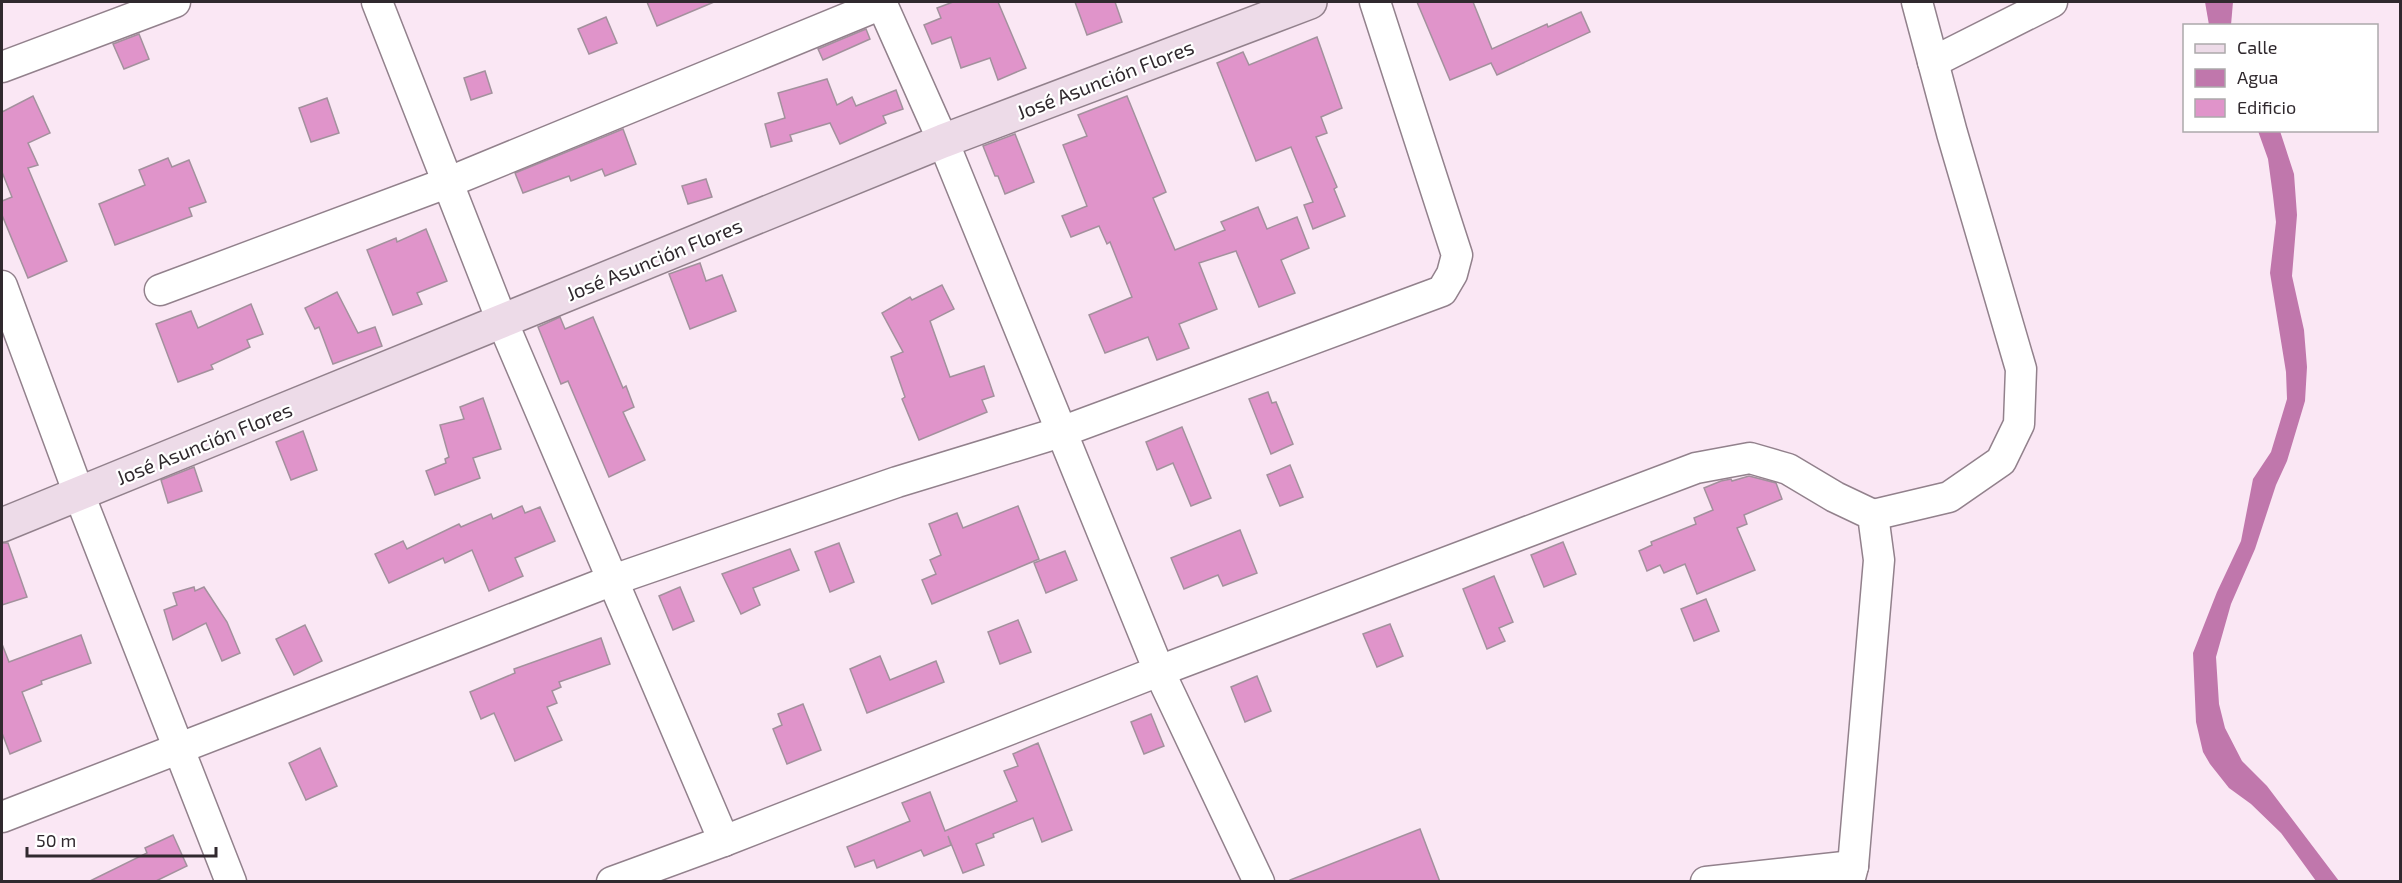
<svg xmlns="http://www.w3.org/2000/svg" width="2402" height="883" font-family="'Exo 2',sans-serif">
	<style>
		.water { fill: #c077ac }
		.building { fill: #e094ca; stroke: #a3919d; stroke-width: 1.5 }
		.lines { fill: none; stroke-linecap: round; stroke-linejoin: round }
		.street-casing { stroke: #92818c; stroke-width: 33 }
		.secondary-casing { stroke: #92818c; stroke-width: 36 }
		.street { stroke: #fff; stroke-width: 30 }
		.secondary { stroke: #eddbe8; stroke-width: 33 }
		.labels { text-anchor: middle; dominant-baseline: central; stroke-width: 4.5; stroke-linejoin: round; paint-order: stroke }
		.street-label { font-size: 20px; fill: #30292e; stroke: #fff }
	</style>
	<rect width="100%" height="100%" fill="#fae7f4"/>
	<g class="water">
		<polygon points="2205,2 2233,2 2231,25 2209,25"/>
		<polygon points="2258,131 2280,131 2294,174 2297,215 2292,276 2304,330 2307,367 2305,401 2287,461 2276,485 2255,549 2231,604 2216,657 2219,704 2225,728 2242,761 2267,786 2339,881 2316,881 2281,833 2251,804 2229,788 2210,764 2203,752 2196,722 2193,653 2217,592 2241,541 2253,479 2271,452 2287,399 2286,372 2270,273 2276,222 2273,196 2268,159"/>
	</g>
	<g class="building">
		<polygon points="647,2 714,2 657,26"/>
		<polygon points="953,2 998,2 1026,68 998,80 990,58 961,68 951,37 932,44 924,25 941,18 937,8"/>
		<polygon points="1075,2 1115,2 1122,22 1087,35"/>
		<polygon points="1417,2 1473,2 1492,49 1547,24 1548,27 1581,12 1590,32 1497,75 1491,63 1450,80"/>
		<polygon points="606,17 617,43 589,54 578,29"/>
		<polygon points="866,29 870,39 823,60 818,49"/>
		<polygon points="139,34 149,59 124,69 113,44"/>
		<polygon points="1317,37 1342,108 1321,117 1327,133 1316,137 1337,187 1334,189 1345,216 1313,229 1304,205 1313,202 1291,147 1256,161 1217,63 1243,52 1249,65"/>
		<polygon points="485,71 492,93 471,100 464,78"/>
		<polygon points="827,79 837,105 852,97 856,106 896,90 903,109 883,116 886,123 840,144 830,123 790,135 792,141 771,147 765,124 785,118 778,93"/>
		<polygon points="33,96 50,133 28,143 38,165 28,168 67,261 28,278 2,215 2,201 12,197 2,172 2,112"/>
		<polygon points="1127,96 1166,192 1153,198 1175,250 1225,230 1221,222 1258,207 1267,229 1297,217 1309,248 1281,260 1295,293 1259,307 1236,251 1199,263 1217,309 1179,324 1189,348 1157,360 1148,337 1105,353 1089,315 1132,297 1110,242 1107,244 1099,226 1071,237 1062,216 1087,206 1063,145 1087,136 1078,115"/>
		<polygon points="327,98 339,133 311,142 299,108"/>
		<polygon points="623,129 636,164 605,176 602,169 571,181 569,176 523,193 515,173"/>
		<polygon points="1015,134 1034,182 1005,194 998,176 995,176 983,146"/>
		<polygon points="168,158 172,167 189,160 206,202 189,208 192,216 115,245 99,204 145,185 139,170"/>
		<polygon points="706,179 712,197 688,204 682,186"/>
		<polygon points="426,229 447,281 417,293 422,304 393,315 367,250 396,238 397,242"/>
		<polygon points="700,263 706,281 722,275 736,311 690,329 669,274"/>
		<polygon points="942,285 954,309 930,321 950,377 984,366 994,396 982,400 987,412 919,440 902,399 905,397 891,357 903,352 882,313 910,297 912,300"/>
		<polygon points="337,292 358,333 375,327 382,346 333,364 319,327 315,329 305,308"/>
		<polygon points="251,304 263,334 247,340 250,347 211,365 213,369 178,382 156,324 191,311 198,328"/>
		<polygon points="560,317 565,329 593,317 623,388 626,386 634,407 623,412 645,460 609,477 568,381 561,384 538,327"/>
		<polygon points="1268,392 1272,403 1276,402 1293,444 1271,454 1249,399"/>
		<polygon points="483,398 501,449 473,458 480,478 435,495 426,471 446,463 445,459 449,457 440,425 464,419 460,407"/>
		<polygon points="1182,427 1211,498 1191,506 1173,463 1157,470 1146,442"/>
		<polygon points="303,431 317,470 291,480 276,442"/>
		<polygon points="1290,465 1303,497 1280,506 1267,475"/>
		<polygon points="194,467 202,491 168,503 161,480"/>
		<polygon points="1749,476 1776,483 1782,499 1744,515 1747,524 1737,528 1755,570 1697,594 1685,564 1664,573 1660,565 1647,571 1639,551 1652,545 1651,542 1696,524 1694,518 1713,510 1704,488 1721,481 1731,479 1732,481"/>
		<polygon points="522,506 525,513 540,507 555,541 515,558 523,576 489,591 472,550 445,563 443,558 389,583 375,554 403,541 407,549 459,524 461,527 491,514 493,519"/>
		<polygon points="1018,506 1039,559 932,604 922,580 936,574 930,560 941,555 929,524 957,513 963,528"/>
		<polygon points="1240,530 1257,573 1223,586 1218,575 1184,589 1171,558"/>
		<polygon points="1563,542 1576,574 1544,587 1531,555"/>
		<polygon points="2,543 8,543 27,597 2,605"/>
		<polygon points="839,543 854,582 830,592 815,552"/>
		<polygon points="790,549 799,570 753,588 760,605 741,614 722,574"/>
		<polygon points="1065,551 1077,580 1046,593 1034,563"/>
		<polygon points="1494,576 1513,622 1499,628 1505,641 1487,649 1463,589"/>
		<polygon points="194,587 195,591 204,587 227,622 240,653 222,661 206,623 173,640 164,610 177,605 173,593"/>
		<polygon points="680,587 694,621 673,630 659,596"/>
		<polygon points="1706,599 1719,631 1694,641 1681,609"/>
		<polygon points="1018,620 1031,652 1000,664 988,632"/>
		<polygon points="1390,624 1403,656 1377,667 1363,634"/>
		<polygon points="305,625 322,661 294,675 276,639"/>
		<polygon points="81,635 91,663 41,681 42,684 22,692 41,741 10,754 2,733 2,644 9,662"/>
		<polygon points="601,638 610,664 559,682 561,687 552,691 557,703 547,707 562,740 515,761 494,713 481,719 470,692 515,673 514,669"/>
		<polygon points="880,656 890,680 936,661 944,682 867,713 850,669"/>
		<polygon points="1257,676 1271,711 1245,722 1231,687"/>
		<polygon points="803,704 821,750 787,764 773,729 782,725 778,714"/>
		<polygon points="1151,714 1164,746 1144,754 1131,722"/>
		<polygon points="1038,743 1072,830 1042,842 1033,818 993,834 994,837 976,844 984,865 963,873 948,836 951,845 924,856 921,850 877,868 874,860 855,867 847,847 910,821 902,803 930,792 945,831 1017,801 1004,771 1018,766 1013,754"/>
		<polygon points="320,748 337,786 306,800 289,763"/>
		<polygon points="1420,829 1440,882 1290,882 1290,880"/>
		<polygon points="173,835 187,866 154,882 88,882 147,853 145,848"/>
	</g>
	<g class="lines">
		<g class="street-casing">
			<g id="street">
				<polyline points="377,2 502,321 724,841"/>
				<polyline points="1933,62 2052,2"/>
				<polyline points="2,67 175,2"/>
				<polyline points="2,286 79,494 231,882"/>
				<polyline points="160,290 449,182 882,4"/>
				<polyline points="1873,515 1949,497 2001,461 2019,424 2021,369 1952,133 1917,2"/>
				<polyline points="2,817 613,580 897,482 1061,432 1442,291 1452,274 1457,255 1375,2"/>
				<polyline points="612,882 724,841 1159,671 943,141 881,2"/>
				<polyline points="1259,882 1159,671 1696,468 1750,458 1788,469 1835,497 1873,515 1879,560 1853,866 1849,882"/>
				<polyline points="1706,882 1853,866"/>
			</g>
		</g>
		<g class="secondary-casing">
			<polyline id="secondary" points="2,525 943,141 1310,2"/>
		</g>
		<use href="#street" class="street"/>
		<use href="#secondary" class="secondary"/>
	</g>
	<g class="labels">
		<g class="street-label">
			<text transform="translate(1105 79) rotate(-21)">José Asunción Flores</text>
			<text transform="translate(654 259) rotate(-22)">José Asunción Flores</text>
			<text transform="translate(204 443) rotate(-22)">José Asunción Flores</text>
		</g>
	</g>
	<rect width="2402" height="883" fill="none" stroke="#30292e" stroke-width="6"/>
	<rect x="2183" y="24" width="195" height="108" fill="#ffffff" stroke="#aca9ab" stroke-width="1.5"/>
	<rect x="2195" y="44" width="30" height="9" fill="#eddbe8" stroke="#aca9ab" stroke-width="1.5"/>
	<text x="2237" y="54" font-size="18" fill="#30292e">Calle</text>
	<rect x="2195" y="69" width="30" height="18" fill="#c077ac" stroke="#aca9ab" stroke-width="1.5"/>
	<text x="2237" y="84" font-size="18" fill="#30292e">Agua</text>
	<rect x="2195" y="99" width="30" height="18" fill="#e094ca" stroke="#aca9ab" stroke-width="1.5"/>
	<text x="2237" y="114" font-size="18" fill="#30292e">Edificio</text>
	<path d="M27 847v9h189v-9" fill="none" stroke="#30292e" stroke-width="3"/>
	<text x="36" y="847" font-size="18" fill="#30292e" stroke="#ffffff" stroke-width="4.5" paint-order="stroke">50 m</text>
</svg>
